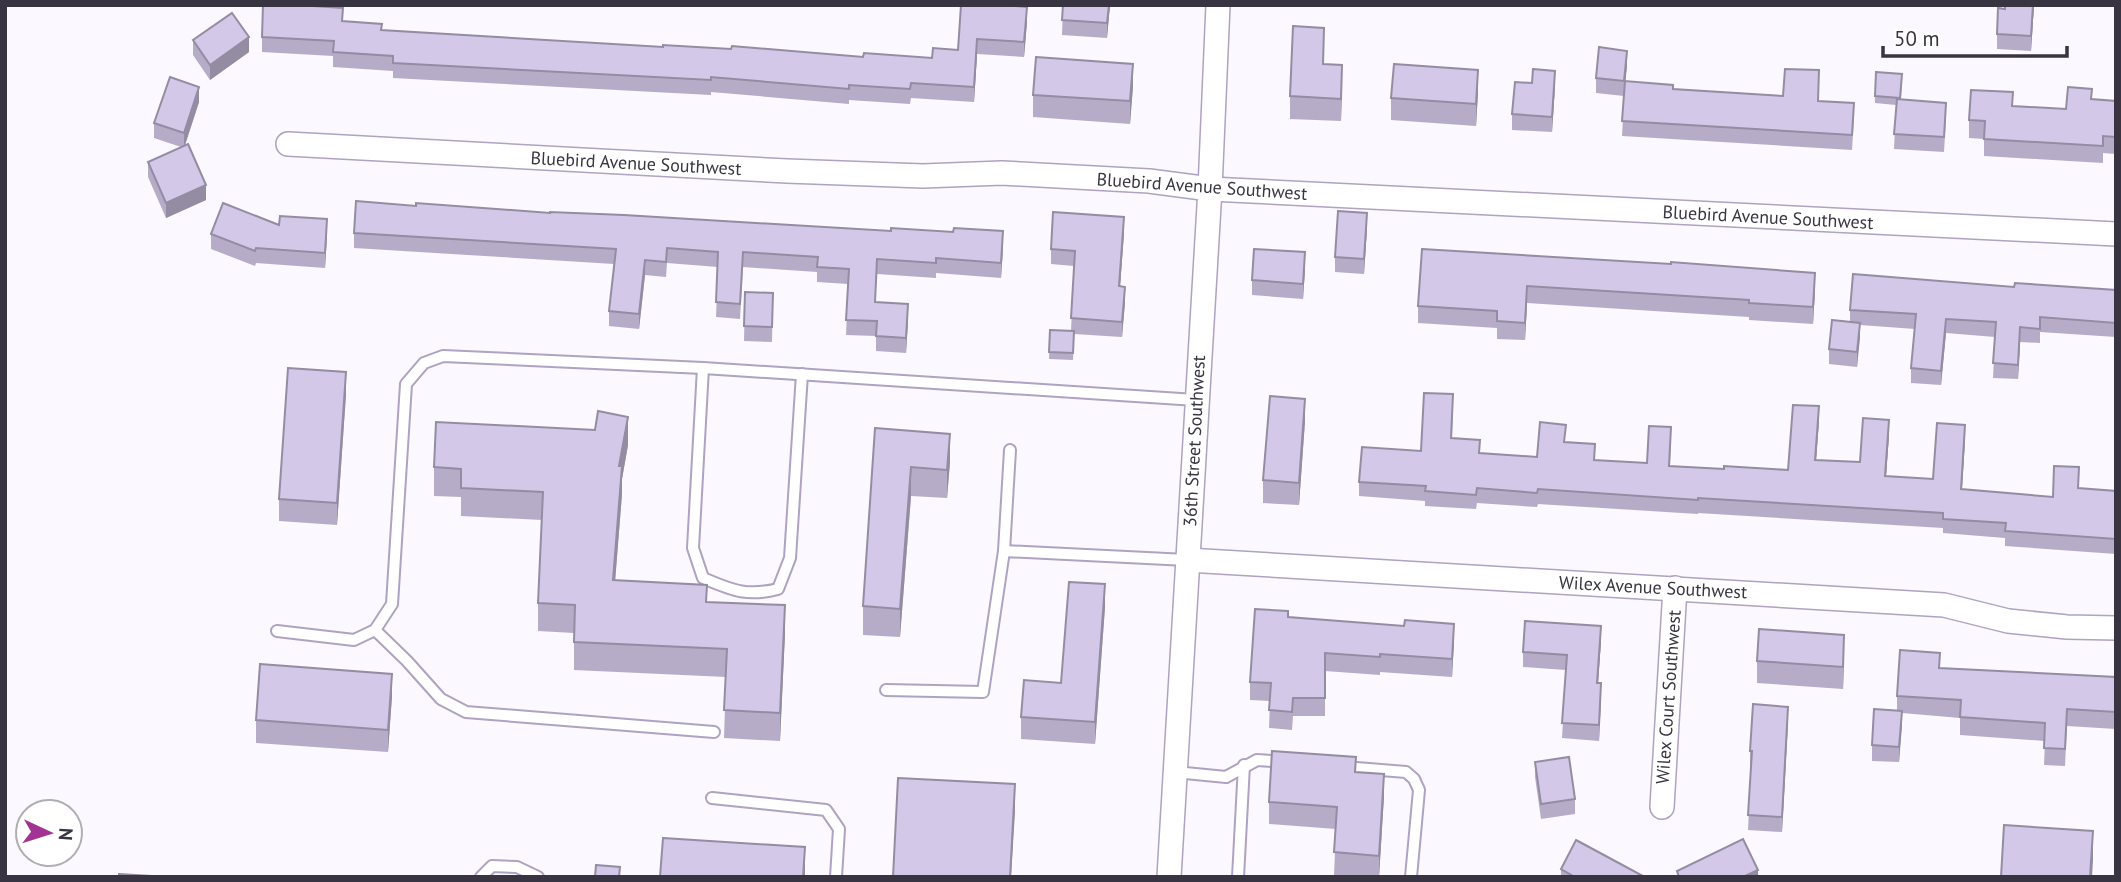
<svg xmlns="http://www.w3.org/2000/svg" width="2121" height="882" font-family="'PT Sans',sans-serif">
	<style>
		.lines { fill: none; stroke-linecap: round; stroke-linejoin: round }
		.service-casing { stroke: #afa2c2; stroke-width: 14 }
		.minor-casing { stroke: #afa2c2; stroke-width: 26 }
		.service { stroke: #fff; stroke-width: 10 }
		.minor { stroke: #fff; stroke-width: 23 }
		.wall { fill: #b6acc8 }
		.shaded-wall { fill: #948ca2 }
		.building { fill: #d4c8e8; stroke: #948ca2; stroke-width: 2 }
		.labels { text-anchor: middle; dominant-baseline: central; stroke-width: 5; stroke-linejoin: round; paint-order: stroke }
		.street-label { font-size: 18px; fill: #393441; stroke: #fff }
	</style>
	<rect width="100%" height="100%" fill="#fbf8ff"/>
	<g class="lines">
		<g class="service-casing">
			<g id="service">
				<path d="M703,368L693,548L703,578C732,590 746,597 778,589L790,558L802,374"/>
				<polyline points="1004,551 1010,450"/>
				<polyline points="375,630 407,661 441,699 466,712 714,732"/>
				<polyline points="277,631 354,640 375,630 392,604 406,384 424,363 443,356 703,368 1196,400"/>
				<polyline points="886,690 983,692 1004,551 1187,560"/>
				<polyline points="1344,767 1406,772 1414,779 1419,790 1411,877"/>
				<polyline points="1175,772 1226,777 1257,760 1286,762"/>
				<polyline points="712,798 826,810 839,829 836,877"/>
				<polyline points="481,877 492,866 517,867 538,877"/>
				<polyline points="1238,877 1244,765"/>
			</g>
		</g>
		<g class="minor-casing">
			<g id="minor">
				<polyline points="288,144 787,171 923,176 1002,173 1149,181 1210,189 2116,234"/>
				<polyline points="1187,560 1944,605 2008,621 2067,627 2116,628"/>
				<polyline points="1662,807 1675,588"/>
				<polyline points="1169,877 1210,189 1218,5"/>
			</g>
		</g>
		<use href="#service" class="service"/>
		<use href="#minor" class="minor"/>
	</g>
	<g class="wall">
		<polygon points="961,5 1027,22 1024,57 977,54 974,102 911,98 910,104 849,100 849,104 711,92 711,95 393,78 393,71 333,67 333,56 262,52 262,37 343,21 382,30 663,47 731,49 863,57 932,58 958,50"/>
		<polygon points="1063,5 1110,5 1107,38 1062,35"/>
		<polygon points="2005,5 2034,5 2031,51 1997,49 1997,34"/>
		<polygon points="193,40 249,52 210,80 193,55"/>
		<polygon points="1324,50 1324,64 1342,87 1341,121 1290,119 1290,96"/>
		<polygon points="1627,66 1625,81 1673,89 1818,101 1854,118 1852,150 1622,136 1625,81 1624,96 1596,93 1596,78"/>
		<polygon points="1902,82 1901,99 1946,118 1944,152 1894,149 1896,105 1875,103 1875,96"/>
		<polygon points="1133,86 1130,124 1033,117 1033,95"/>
		<polygon points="1555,86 1552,132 1512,130 1512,114"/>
		<polygon points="1478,92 1476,126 1391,120 1391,98"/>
		<polygon points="2092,100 2116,101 2116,154 2103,153 2103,163 1984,156 1984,139 1969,138 1969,120 2013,106 2066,109"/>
		<polygon points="199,102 185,145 206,200 166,218 148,177 148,162 181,147 154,138 154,123"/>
		<polygon points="550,213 1003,247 1001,278 936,273 936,278 877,274 875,302 908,320 906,353 876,351 876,336 846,335 848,284 817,282 817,272 743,267 740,319 716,317 718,267 667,263 666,277 645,275 639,329 609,326 609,311 614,264 354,248 354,233"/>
		<polygon points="279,225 327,235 325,268 256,263 255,266 211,249 211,234"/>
		<polygon points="1367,228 1364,274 1335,272 1335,257"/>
		<polygon points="1124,233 1120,286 1125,302 1122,337 1074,334 1073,360 1049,359 1050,330 1071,331 1074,266 1051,264 1051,249"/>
		<polygon points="1422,249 1815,290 1813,324 1749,320 1749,317 1527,303 1525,340 1497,339 1497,328 1418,323 1418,306"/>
		<polygon points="1305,268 1303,299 1252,295 1252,280"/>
		<polygon points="2014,287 2116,290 2116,337 2040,332 2040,343 2020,342 2018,379 1993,378 1995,337 1946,333 1941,385 1911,383 1911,368 1915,329 1860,325 1857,367 1829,364 1829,349 1850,322 1850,310"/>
		<polygon points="745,292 773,293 772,342 744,341"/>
		<polygon points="346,394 337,525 279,521 279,499"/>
		<polygon points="1453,408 1452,439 1480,453 1537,457 1566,442 1595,460 1647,463 1671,442 1670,466 1724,469 1788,470 1819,421 1816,460 1860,462 1889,435 1886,476 1933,479 1965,440 1962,489 2053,497 2079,488 2116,491 2116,554 2005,546 2005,538 1943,533 1943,528 1698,513 1698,514 1538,504 1537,507 1477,503 1476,509 1425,506 1425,501 1359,496 1359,482 1421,451"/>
		<polygon points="1305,421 1299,505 1263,503 1263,480"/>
		<polygon points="875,428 950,462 947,498 911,496 900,637 863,635 863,606"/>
		<polygon points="628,445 622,479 622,494 615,580 707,602 785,633 780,741 724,738 726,677 574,670 574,633 538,631 538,603 542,520 461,516 461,497 434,496 434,467"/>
		<polygon points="1105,607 1095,744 1021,739 1021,717 1061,683"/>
		<polygon points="1288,617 1454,641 1452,677 1380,672 1380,675 1325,671 1325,716 1293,716 1292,730 1269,728 1270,701 1250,700 1250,682"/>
		<polygon points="1601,641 1598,683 1601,698 1599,741 1562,738 1566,670 1523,667 1523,652"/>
		<polygon points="1844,657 1843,689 1757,683 1757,661"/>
		<polygon points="1940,668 2116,677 2116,729 2067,726 2065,766 2044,765 2045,741 1960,735 1960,718 1902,713 1899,762 1872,761 1872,745 1897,710 1897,696"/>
		<polygon points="392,696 388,752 256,743 256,720"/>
		<polygon points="1788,722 1782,832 1748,830 1751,766 1750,766 1750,751"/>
		<polygon points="1535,762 1575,799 1575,814 1541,819 1535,777"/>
		<polygon points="1356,772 1384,796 1379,877 1334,875 1336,829 1269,824 1269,802"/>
		<polygon points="1561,869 1643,877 1561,877"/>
	</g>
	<g class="shaded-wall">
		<polygon points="1109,5 1110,5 1107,38 1107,23"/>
		<polygon points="2033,5 2034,5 2031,51 2031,36"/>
		<polygon points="1027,7 1027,22 1024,57 1024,42"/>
		<polygon points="249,37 249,52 210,80 210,65"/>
		<polygon points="977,39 977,54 974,102 974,87"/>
		<polygon points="1627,51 1627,66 1624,96 1624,81"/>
		<polygon points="1133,64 1133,86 1130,124 1130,101"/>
		<polygon points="1342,65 1342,87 1341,121 1341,99"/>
		<polygon points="1478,70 1478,92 1476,126 1476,104"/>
		<polygon points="1555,71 1555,86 1552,132 1552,117"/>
		<polygon points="199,87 199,102 184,148 184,133"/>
		<polygon points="206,185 206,200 166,218 166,203"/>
		<polygon points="1367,213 1367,228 1364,274 1364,259"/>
		<polygon points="1124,217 1124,233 1119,301 1119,286"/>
		<polygon points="327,219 327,235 325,268 325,253"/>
		<polygon points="1003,231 1003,247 1001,278 1001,263"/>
		<polygon points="1305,252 1305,268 1303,299 1303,284"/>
		<polygon points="645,260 645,275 639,329 639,314"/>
		<polygon points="1815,273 1815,290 1813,324 1813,307"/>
		<polygon points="1527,286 1527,303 1525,340 1525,323"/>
		<polygon points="1125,287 1125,302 1122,337 1122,322"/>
		<polygon points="908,304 908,320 906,353 906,338"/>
		<polygon points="1946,319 1946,333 1941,385 1941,371"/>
		<polygon points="1860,323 1860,338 1857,367 1857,352"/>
		<polygon points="2020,327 2020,342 2018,379 2018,365"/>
		<polygon points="346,372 346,394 337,525 337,503"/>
		<polygon points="1305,399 1305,421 1299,505 1299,483"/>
		<polygon points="1819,406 1819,421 1815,475 1815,460"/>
		<polygon points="628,417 628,445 622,479 622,494 613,608 613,580 619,466"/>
		<polygon points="1889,420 1889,435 1885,491 1885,476"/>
		<polygon points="1965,425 1965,440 1961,504 1961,489"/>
		<polygon points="950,434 950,462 947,498 947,470"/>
		<polygon points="911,467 911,496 900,637 900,609"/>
		<polygon points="1105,584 1105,607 1095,744 1095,722"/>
		<polygon points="785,605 785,633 780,741 780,713"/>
		<polygon points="1454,624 1454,641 1452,677 1452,659"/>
		<polygon points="1601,626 1601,641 1597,698 1597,683"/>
		<polygon points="1844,635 1844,657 1843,689 1843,667"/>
		<polygon points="392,674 392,696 388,752 388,730"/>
		<polygon points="1601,683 1601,698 1599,741 1599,725"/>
		<polygon points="1788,707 1788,722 1782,832 1782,817"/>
		<polygon points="1902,711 1902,726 1899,762 1899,747"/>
		<polygon points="1384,774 1384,796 1379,877 1379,856"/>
		<polygon points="1015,784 1015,812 1011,877 1010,877"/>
		<polygon points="2093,831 2093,860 2092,877 2090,877"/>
		<polygon points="805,847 805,877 803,877"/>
		<polygon points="1758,870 1758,877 1743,877"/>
	</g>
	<g class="building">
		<polygon points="263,5 298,5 343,8 342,21 382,24 381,30 663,47 663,45 731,49 732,46 863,57 864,53 932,58 933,48 958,50 961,5 1002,5 1027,7 1024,42 977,39 974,87 911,83 910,89 849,85 849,89 711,77 711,80 393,63 393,56 333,52 334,41 262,37"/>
		<polygon points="1063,5 1109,5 1107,23 1062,20"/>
		<polygon points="2005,5 2033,5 2031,36 1997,34 1998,8 2005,9"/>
		<polygon points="232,13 249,37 210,65 193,40"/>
		<polygon points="1293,26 1324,28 1323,64 1342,65 1341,99 1290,96"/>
		<polygon points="1599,47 1627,51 1624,81 1596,78"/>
		<polygon points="1036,57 1133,64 1130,101 1033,95"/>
		<polygon points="1394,64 1478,70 1476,104 1391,98"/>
		<polygon points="1533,69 1555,71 1552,117 1512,114 1515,82 1532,83"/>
		<polygon points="1785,69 1819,70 1818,101 1854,103 1852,135 1622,121 1625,81 1673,85 1673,89 1783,96"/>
		<polygon points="1876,72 1902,74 1900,98 1875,96"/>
		<polygon points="170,77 199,87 184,133 154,123"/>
		<polygon points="2068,87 2092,89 2091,99 2116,101 2116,137 2103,136 2103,146 1984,139 1985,121 1969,120 1971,90 2013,92 2012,106 2066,109"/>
		<polygon points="1897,99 1946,103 1944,137 1894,134"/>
		<polygon points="188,144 206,185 166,203 148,162"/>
		<polygon points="356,201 416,206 416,203 550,213 550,212 624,215 891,231 891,228 953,232 954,228 1003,231 1001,263 936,258 936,263 877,259 875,302 908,304 906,338 876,336 877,321 846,320 849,269 817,267 818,257 743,252 740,304 716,302 718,252 667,248 666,262 645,260 639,314 609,311 616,249 354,233"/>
		<polygon points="223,203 279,225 280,216 327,219 325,253 256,248 255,251 211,234"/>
		<polygon points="1338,211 1367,213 1364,259 1335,257"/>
		<polygon points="1053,212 1124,217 1119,286 1125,287 1122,322 1071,318 1075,251 1051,249"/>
		<polygon points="1254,249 1305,252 1303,284 1252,280"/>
		<polygon points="1422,249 1671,264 1671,262 1815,273 1813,307 1749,303 1749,300 1527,286 1525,323 1497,321 1497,311 1418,306"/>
		<polygon points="1853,274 2014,287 2015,283 2116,290 2116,323 2040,317 2040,329 2020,327 2018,365 1993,363 1996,322 1946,319 1941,371 1911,368 1916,314 1850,310"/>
		<polygon points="745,292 773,293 772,327 744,326"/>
		<polygon points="1832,320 1860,323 1857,352 1829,349"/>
		<polygon points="1050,330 1074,331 1073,353 1049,352"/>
		<polygon points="288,368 346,372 337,503 279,499"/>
		<polygon points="1424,393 1453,394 1451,438 1480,440 1479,453 1537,457 1540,422 1566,425 1564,442 1595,444 1594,460 1647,463 1649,426 1671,427 1669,466 1724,469 1724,466 1788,470 1793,405 1819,406 1815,460 1860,462 1863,418 1889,420 1885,476 1933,479 1937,423 1965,425 1961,489 2053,497 2054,466 2079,467 2078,488 2116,491 2116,539 2005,531 2006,523 1943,519 1943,513 1698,498 1698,500 1538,489 1537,493 1477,488 1476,495 1425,491 1426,486 1359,482 1362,447 1421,451"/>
		<polygon points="1270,396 1305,399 1299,483 1263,480"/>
		<polygon points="598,411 628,417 619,466 622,466 613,580 707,585 706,602 785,605 780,713 724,710 727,649 574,642 575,605 538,603 543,492 461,488 461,469 434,467 436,422 595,430"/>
		<polygon points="875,428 950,434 947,470 911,467 900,609 863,606"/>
		<polygon points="1069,582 1105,584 1095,722 1021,717 1024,680 1061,683"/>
		<polygon points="1255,609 1288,611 1288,617 1404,626 1405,620 1454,624 1452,659 1380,654 1380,657 1325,653 1325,698 1293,698 1292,712 1269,710 1271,683 1250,682"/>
		<polygon points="1525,621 1601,626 1597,683 1601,683 1599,725 1562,723 1567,655 1523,652"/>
		<polygon points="1759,629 1844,635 1843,667 1757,661"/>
		<polygon points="1900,650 1940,653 1939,668 2116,677 2116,712 2067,709 2065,749 2044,748 2045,723 1960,717 1961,700 1897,696"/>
		<polygon points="260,664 392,674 388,730 256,720"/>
		<polygon points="1753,704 1788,707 1782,817 1748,815 1752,751 1750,751"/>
		<polygon points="1874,709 1902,711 1899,747 1872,745"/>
		<polygon points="1272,751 1356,757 1355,772 1384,774 1379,856 1334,852 1337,807 1269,802"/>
		<polygon points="1569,757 1575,799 1541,804 1535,762"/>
		<polygon points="898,778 1015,784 1010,877 893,877"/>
		<polygon points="2004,825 2093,831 2090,877 2001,877"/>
		<polygon points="663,838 805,847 803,877 660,877"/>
		<polygon points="1743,839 1758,870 1743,877 1679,877 1677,871"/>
		<polygon points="1576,840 1643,876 1642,877 1575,877 1561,869"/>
		<polygon points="596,865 620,867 619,877 595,877"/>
		<polygon points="119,874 151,876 151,877 119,877"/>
	</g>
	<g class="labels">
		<g class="street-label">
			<text transform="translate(636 163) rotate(3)">Bluebird Avenue Southwest</text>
			<text transform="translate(1202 186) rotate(4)">Bluebird Avenue Southwest</text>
			<text transform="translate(1768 217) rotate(3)">Bluebird Avenue Southwest</text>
			<text transform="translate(1194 441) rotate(-87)">36th Street Southwest</text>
			<text transform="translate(1653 587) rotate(3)">Wilex Avenue Southwest</text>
			<text transform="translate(1668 697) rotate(-86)">Wilex Court Southwest</text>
		</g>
	</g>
	<rect width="2121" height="882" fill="none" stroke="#393441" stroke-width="14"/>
	<g transform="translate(49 833) rotate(94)"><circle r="33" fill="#ffffff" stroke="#b0aeb3" stroke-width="2"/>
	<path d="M0-5L12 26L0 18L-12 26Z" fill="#a03393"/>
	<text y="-10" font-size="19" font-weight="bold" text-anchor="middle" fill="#393441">N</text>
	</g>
	<path d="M1883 46v10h184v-10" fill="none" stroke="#393441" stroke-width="3.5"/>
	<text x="1894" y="46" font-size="21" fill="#393441" stroke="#ffffff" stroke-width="5" paint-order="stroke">50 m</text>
</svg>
